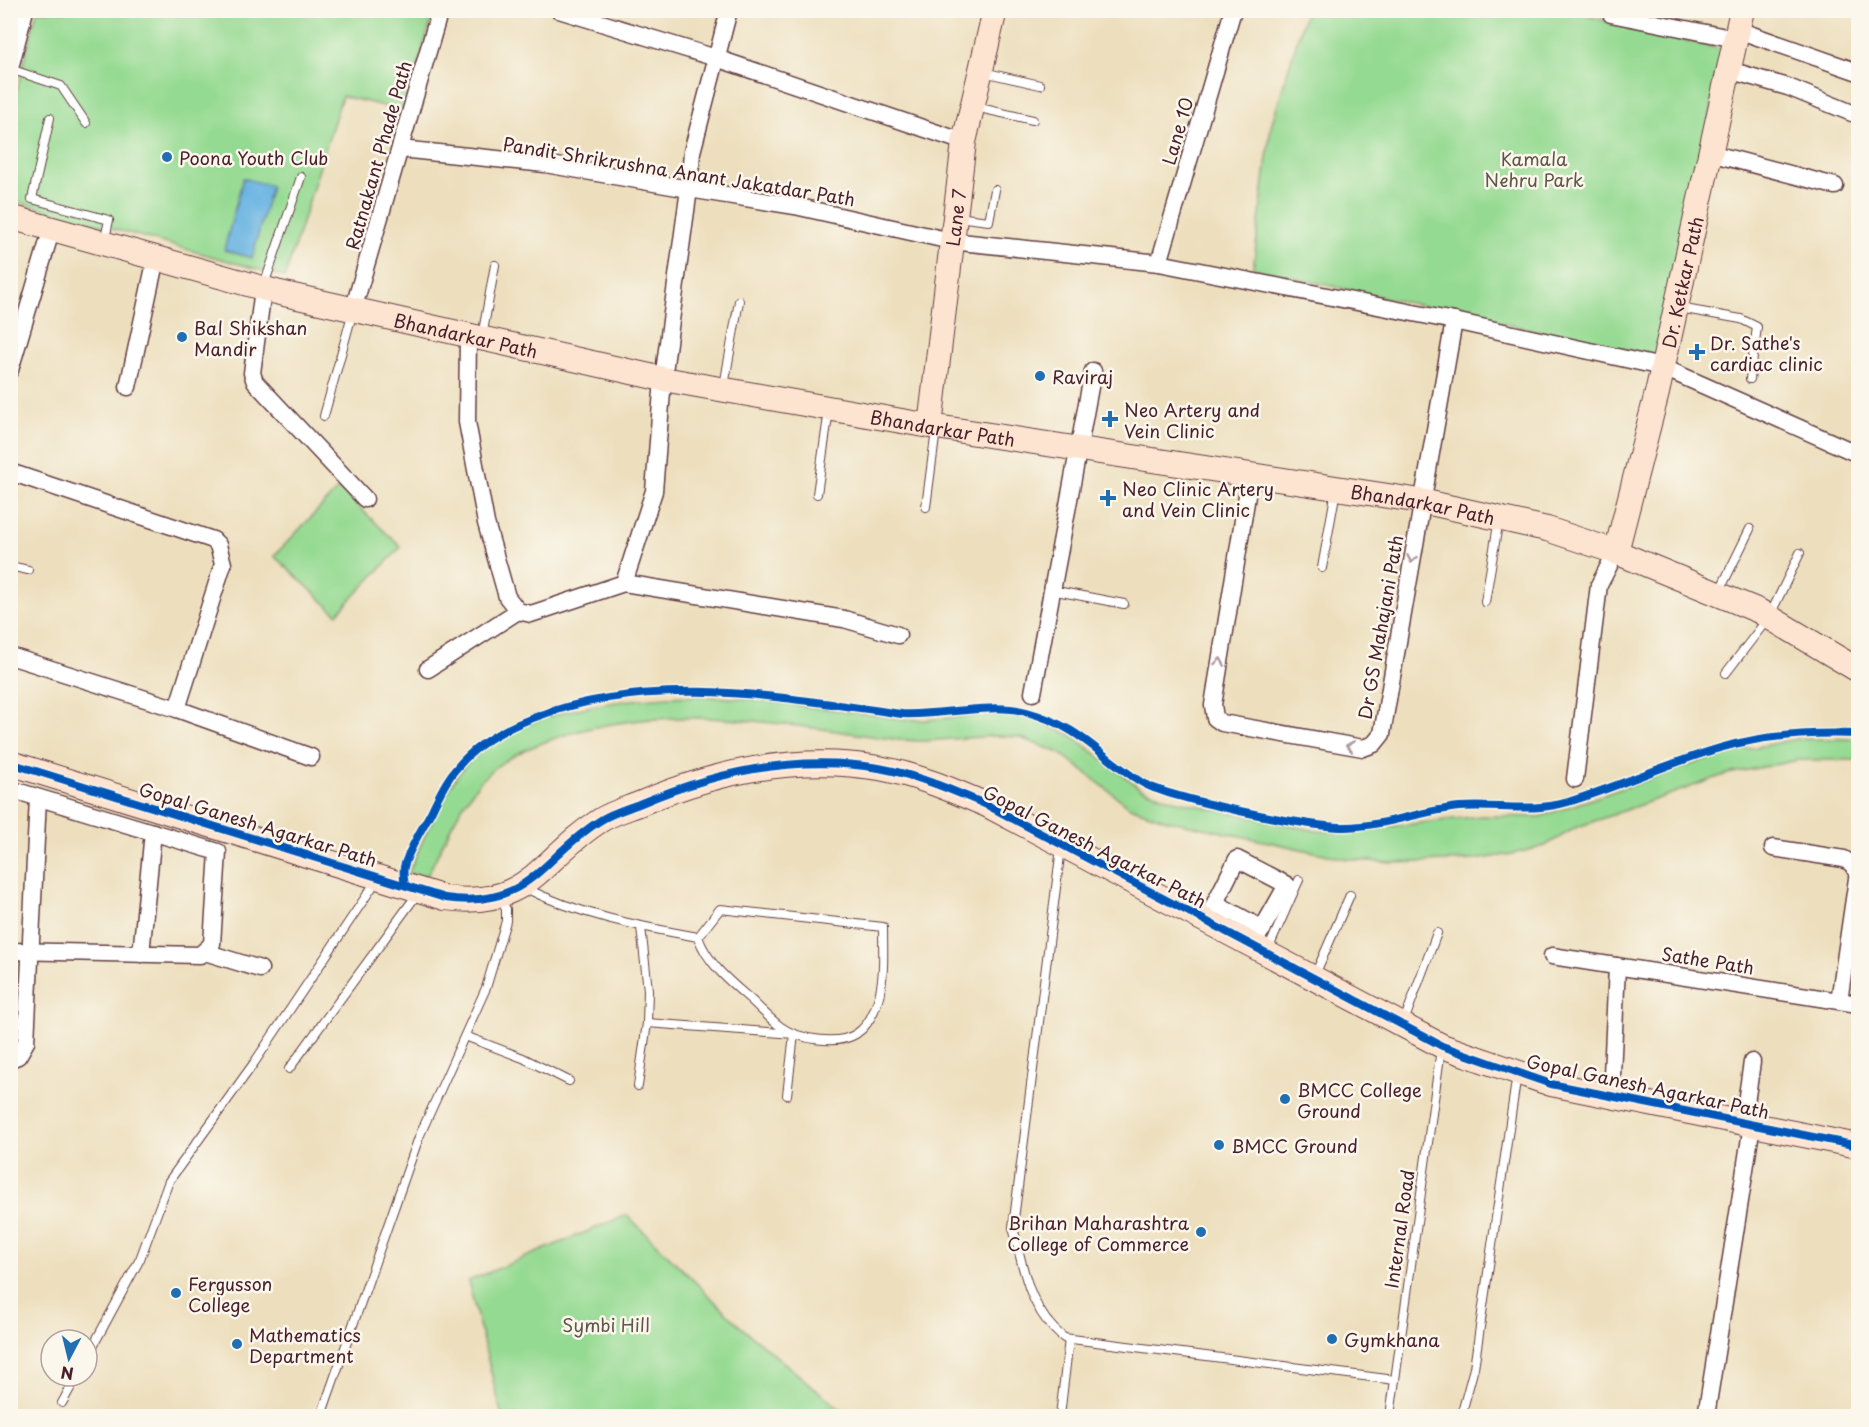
<svg xmlns="http://www.w3.org/2000/svg" width="1869" height="1427" font-family="'Playpen Sans',sans-serif">
	<style>
		.green { fill: #95da92; stroke: #707c5e; stroke-width: 1.5 }
		.water { fill: #69b4e2; stroke: #5a6a86; stroke-width: 1.5 }
		.lines { fill: none; stroke-linecap: round; stroke-linejoin: round }
		.lane-casing { stroke: #623c41; stroke-width: 10 }
		.street-casing { stroke: #623c41; stroke-width: 19 }
		.secondary-casing { stroke: #623c41; stroke-width: 26 }
		.lane { stroke: #fff; stroke-width: 8 }
		.street { stroke: #fff; stroke-width: 16 }
		.secondary { stroke: #fde4d1; stroke-width: 24 }
		.cycleway-casing { stroke: #fbf7ec; stroke-width: 11 }
		.cycleway { stroke: #0057b8; stroke-width: 8 }
		.oneway { stroke: #ae9aa0 }
		.poi-dot { fill: #1f6fb2; stroke: #fbf7ec; stroke-width: 2 }
		.labels { text-anchor: middle; dominant-baseline: central; stroke-width: 5; stroke-linejoin: round; paint-order: stroke }
		.street-label { font-size: 18px; fill: #4a1f2b; stroke: #fbf7ec }
		.poi-label { font-size: 18px; fill: #4a1f2b; stroke: #fbf7ec; text-anchor: start }
		.park-label { font-size: 18px; fill: #60574a; stroke: #fbf7ec }
	</style>
	<rect width="100%" height="100%" fill="#fbf7ec"/>
	<filter id="ink" filterUnits="userSpaceOnUse"><feTurbulence type="fractalNoise" baseFrequency=".0167" numOctaves="2"/><feDisplacementMap in="SourceGraphic" scale="12" xChannelSelector="R" yChannelSelector="G"/><feConvolveMatrix kernelMatrix="1 2 1 2 8 2 1 2 1" color-interpolation-filters="sRGB"/></filter>
	<filter id="wash" filterUnits="userSpaceOnUse"><feTurbulence type="fractalNoise" baseFrequency=".008" numOctaves="4" result="noise"/><feDisplacementMap in="SourceGraphic" scale="24" xChannelSelector="R" yChannelSelector="G"/><feGaussianBlur stdDeviation="1.35" result="paint"/><feColorMatrix in="noise" values="0 0 0 0 0 0 0 0 0 0 0 0 0 0 0 0 0 1.4 0 .05"/><feComposite in="paint" operator="in"/></filter>
	<g filter="url(#wash)">
		<rect width="100%" height="100%" fill="#eddfbe"/>
		<g class="green">
			<polygon points="37,11 434,11 405,111 342,96 285,277 11,200 11,113"/>
			<polygon points="1306,11 1567,11 1724,50 1658,357 1253,269 1271,126"/>
			<polygon points="339,488 401,547 337,614 274,556"/>
			<path d="M695,696L752,699L901,719L924,720L994,714L1022,716L1071,735L1140,788L1173,800L1316,831L1345,832L1480,816L1540,817L1721,754L1797,739H1858V760H1799L1727,774L1575,828L1545,846L1512,854L1475,860L1391,863L1347,859L1167,820L1130,807L1060,753L1018,737L994,736L924,741L899,740C781,724 658,698 542,743C517,752 492,765 475,788C455,814 442,847 427,876L408,873C423,841 437,804 458,775C506,709 620,698 695,696Z"/>
			<polygon points="627,1215 741,1327 848,1416 502,1416 468,1281"/>
		</g>
		<polygon class="water" points="243,178 271,186 252,258 224,250"/>
	</g>
	<g filter="url(#ink)">
		<g class="lines">
			<g class="lane-casing">
				<g id="lane">
					<polyline points="10,69 61,86 86,123"/>
					<polyline points="983,72 1040,85"/>
					<polyline points="975,107 1033,120"/>
					<polyline points="50,118 32,199 109,220 104,243"/>
					<polyline points="957,217 989,221 995,190"/>
					<polyline points="264,285 301,177"/>
					<polyline points="1679,308 1741,319 1757,327 1750,379"/>
					<polyline points="482,337 495,265"/>
					<polyline points="724,386 739,301"/>
					<polyline points="324,416 353,311"/>
					<polyline points="817,494 829,410"/>
					<polyline points="926,507 936,430"/>
					<polyline points="10,566 28,570"/>
					<polyline points="1322,568 1336,490"/>
					<polyline points="1051,590 1124,604"/>
					<polyline points="1718,594 1750,529"/>
					<polyline points="1485,602 1499,519"/>
					<polyline points="1726,673 1769,617 1800,553"/>
					<path d="M1061,848L1013,1227C1023,1268 1029,1311 1064,1338L1395,1380"/>
					<path d="M523,887C579,915 637,926 698,937"/>
					<path d="M720,909L883,927C883,951 885,977 878,1000C874,1013 867,1027 856,1034C837,1046 798,1039 781,1027C770,1019 760,1008 750,999C729,981 708,964 698,937Z"/>
					<polyline points="1267,952 1299,880"/>
					<polyline points="1314,977 1350,895"/>
					<polyline points="647,1023 794,1034 787,1095"/>
					<polyline points="1403,1024 1437,933"/>
					<polyline points="465,1036 523,1058 569,1081"/>
					<polyline points="289,1069 418,893"/>
					<polyline points="638,1086 647,1023 648,990 641,927"/>
					<polyline points="87,1357 140,1259 169,1181 254,1063 377,880"/>
					<polyline points="62,1403 77,1376"/>
					<polyline points="321,1416 419,1137 486,988 506,921 506,909 499,897"/>
					<polyline points="1060,1416 1069,1339"/>
					<polyline points="1390,1416 1441,1049"/>
					<polyline points="1461,1416 1474,1368 1517,1074"/>
				</g>
			</g>
			<g class="street-casing">
				<g id="street">
					<polyline points="559,10 716,58 964,142"/>
					<polyline points="1611,14 1736,39"/>
					<polyline points="1738,30 1858,72"/>
					<polyline points="10,68 25,10"/>
					<polyline points="1729,70 1788,87 1852,113"/>
					<polyline points="400,149 545,164 689,189 795,206 951,241 1159,263 1454,321 1662,367 1858,454"/>
					<polyline points="1710,153 1835,186"/>
					<polyline points="1159,263 1233,10"/>
					<polyline points="263,289 252,373 255,382 365,499"/>
					<polyline points="353,310 440,10"/>
					<polyline points="468,337 467,422 486,523 507,597 518,611 531,614 624,583 844,619 898,635"/>
					<polyline points="10,370 52,228"/>
					<polyline points="128,387 156,258"/>
					<polyline points="10,472 213,540 218,545 223,564 177,709"/>
					<polyline points="1250,477 1213,705 1215,718 1222,723 1363,748 1374,744 1382,734 1454,321"/>
					<polyline points="624,583 654,491 663,379 689,189 692,152 729,10"/>
					<polyline points="10,656 177,709 311,757"/>
					<polyline points="428,669 518,611"/>
					<polyline points="1033,693 1093,371"/>
					<polyline points="1575,779 1599,585 1616,552"/>
					<polyline points="10,789 218,852 212,944 200,955 10,951"/>
					<polyline points="1773,848 1844,859 1852,864 1858,874"/>
					<polyline points="1215,903 1263,929"/>
					<polyline points="1206,921 1237,859 1287,885 1253,945"/>
					<polyline points="205,952 260,969"/>
					<polyline points="141,954 153,832"/>
					<polyline points="1552,956 1858,1004"/>
					<polyline points="1839,1001 1858,872"/>
					<polyline points="10,1059 18,1056 26,1042 38,798"/>
					<polyline points="1611,1097 1617,966"/>
					<polyline points="1743,1123 1752,1062"/>
					<polyline points="1706,1416 1752,1125"/>
				</g>
			</g>
			<g class="secondary-casing">
				<g id="secondary">
					<path id="s1" d="M10,217L280,293L663,379L930,426L1421,501L1547,529L1616,552L1759,611L1858,670"/>
					<path id="s2" d="M930,426L964,142L995,10"/>
					<path id="s3" d="M1616,552L1657,393L1742,10"/>
					<path d="M10,763L445,898C530,910 541,857 601,820C612,813 626,809 639,804C714,772 797,754 879,768C917,775 952,790 987,805L1442,1046L1551,1084L1858,1146"/>
				</g>
			</g>
			<use href="#lane" class="lane"/>
			<use href="#street" class="street"/>
			<use href="#secondary" class="secondary"/>
			<g class="cycleway-casing">
				<g id="cycleway">
					<path d="M10,763L445,898C530,910 541,857 601,820C612,813 626,809 639,804C714,772 797,754 879,768C917,775 952,790 987,805L1442,1046L1551,1084L1858,1146"/>
					<path d="M405,885C404,880 403,872 404,867C408,850 424,826 432,810C438,797 445,782 455,770C475,745 503,729 533,718C653,672 779,697 902,714C941,716 990,702 1027,712C1081,727 1097,754 1141,782C1166,798 1314,829 1346,827C1384,826 1421,811 1459,807C1496,804 1532,813 1568,802C1620,786 1668,763 1720,748C1765,735 1811,732 1858,734"/>
				</g>
			</g>
			<use href="#cycleway" class="cycleway"/>
		</g>
		<defs><path id="oneway-chevron" d="M-2-3.5L2.5 0L-2 3.5" fill="none" stroke-width="1.6" stroke-linecap="round" stroke-linejoin="round" transform="scale(1.5)"/></defs>
		<g class="oneway">
			<use href="#oneway-chevron" transform="translate(1412 559) rotate(100)"/>
			<use href="#oneway-chevron" transform="translate(1220 662) rotate(-81)"/>
			<use href="#oneway-chevron" transform="translate(1350 746) rotate(-170)"/>
		</g>
	</g>
	<g class="poi-dot">
		<circle cx="167" cy="157" r="6"/>
		<circle cx="182" cy="337" r="6"/>
		<path d="M1694 343h6v6h6v6h-6v6h-6v-6h-6v-6h6z"/>
		<circle cx="1040" cy="376" r="6"/>
		<path d="M1107 410h6v6h6v6h-6v6h-6v-6h-6v-6h6z"/>
		<path d="M1105 489h6v6h6v6h-6v6h-6v-6h-6v-6h6z"/>
		<circle cx="1285" cy="1099" r="6"/>
		<circle cx="1219" cy="1145" r="6"/>
		<circle cx="1201" cy="1232" r="6"/>
		<circle cx="176" cy="1293" r="6"/>
		<circle cx="1332" cy="1339" r="6"/>
		<circle cx="237" cy="1344" r="6"/>
	</g>
	<g class="labels">
		<g class="street-label">
			<text transform="translate(1177 131) rotate(-74)">Lane 10</text>
			<text transform="translate(378 155) rotate(-74)">Ratnakant Phade Path</text>
			<text transform="translate(679 171) rotate(9)">Pandit Shrikrushna Anant Jakatdar Path</text>
			<text stroke="none"><textPath href="#s2" startOffset="210">Lane 7</textPath></text>
			<text stroke="none"><textPath href="#s3" startOffset="278">Dr. Ketkar Path</textPath></text>
			<text stroke="none"><textPath href="#s1" startOffset="471">Bhandarkar Path</textPath></text>
			<text stroke="none"><textPath href="#s1" startOffset="957">Bhandarkar Path</textPath></text>
			<text stroke="none"><textPath href="#s1" startOffset="1443">Bhandarkar Path</textPath></text>
			<text transform="translate(1380 627) rotate(-80)">Dr GS Mahajani Path</text>
			<text transform="translate(258 824) rotate(17)">Gopal Ganesh Agarkar Path</text>
			<text transform="translate(1095 846) rotate(27)">Gopal Ganesh Agarkar Path</text>
			<text transform="translate(1708 960) rotate(9)">Sathe Path</text>
			<text transform="translate(1648 1086) rotate(12)">Gopal Ganesh Agarkar Path</text>
			<text transform="translate(1399 1229) rotate(-82)">Internal Road</text>
		</g>
		<g class="poi-label">
			<text x="179" y="157">Poona Youth Club</text>
			<text x="194" y="327">Bal Shikshan<tspan x="194" dy="21">Mandir</tspan></text>
			<text x="1710" y="342">Dr. Sathe's<tspan x="1710" dy="21">cardiac clinic</tspan></text>
			<text x="1052" y="376">Raviraj</text>
			<text x="1124" y="409">Neo Artery and<tspan x="1124" dy="21">Vein Clinic</tspan></text>
			<text x="1122" y="488">Neo Clinic Artery<tspan x="1122" dy="21">and Vein Clinic</tspan></text>
			<text x="1297" y="1089">BMCC College<tspan x="1297" dy="21">Ground</tspan></text>
			<text x="1231" y="1145">BMCC Ground</text>
			<text x="1189" y="1222" text-anchor="end">Brihan Maharashtra<tspan x="1189" dy="21">College of Commerce</tspan></text>
			<text x="188" y="1283">Fergusson<tspan x="188" dy="21">College</tspan></text>
			<text x="249" y="1334">Mathematics<tspan x="249" dy="21">Department</tspan></text>
			<text x="1344" y="1339">Gymkhana</text>
		</g>
		<g class="park-label">
			<text x="1534" y="158">Kamala<tspan x="1534" dy="21">Nehru Park</tspan></text>
			<text x="606" y="1324">Symbi Hill</text>
		</g>
	</g>
	<rect width="1869" height="1427" fill="none" stroke="#fbf7ec" stroke-width="36"/>
	<g transform="translate(69 1358) rotate(187)"><circle r="28" fill="#fbf7ec" stroke="#b4a19f" stroke-width="1.5"/>
	<path d="M0-4.5L10 22L0 15L-10 22Z" fill="#1f6fb2"/>
	<text y="-9" font-size="16" font-weight="bold" text-anchor="middle" fill="#4a1f2b">N</text>
	</g>
</svg>
